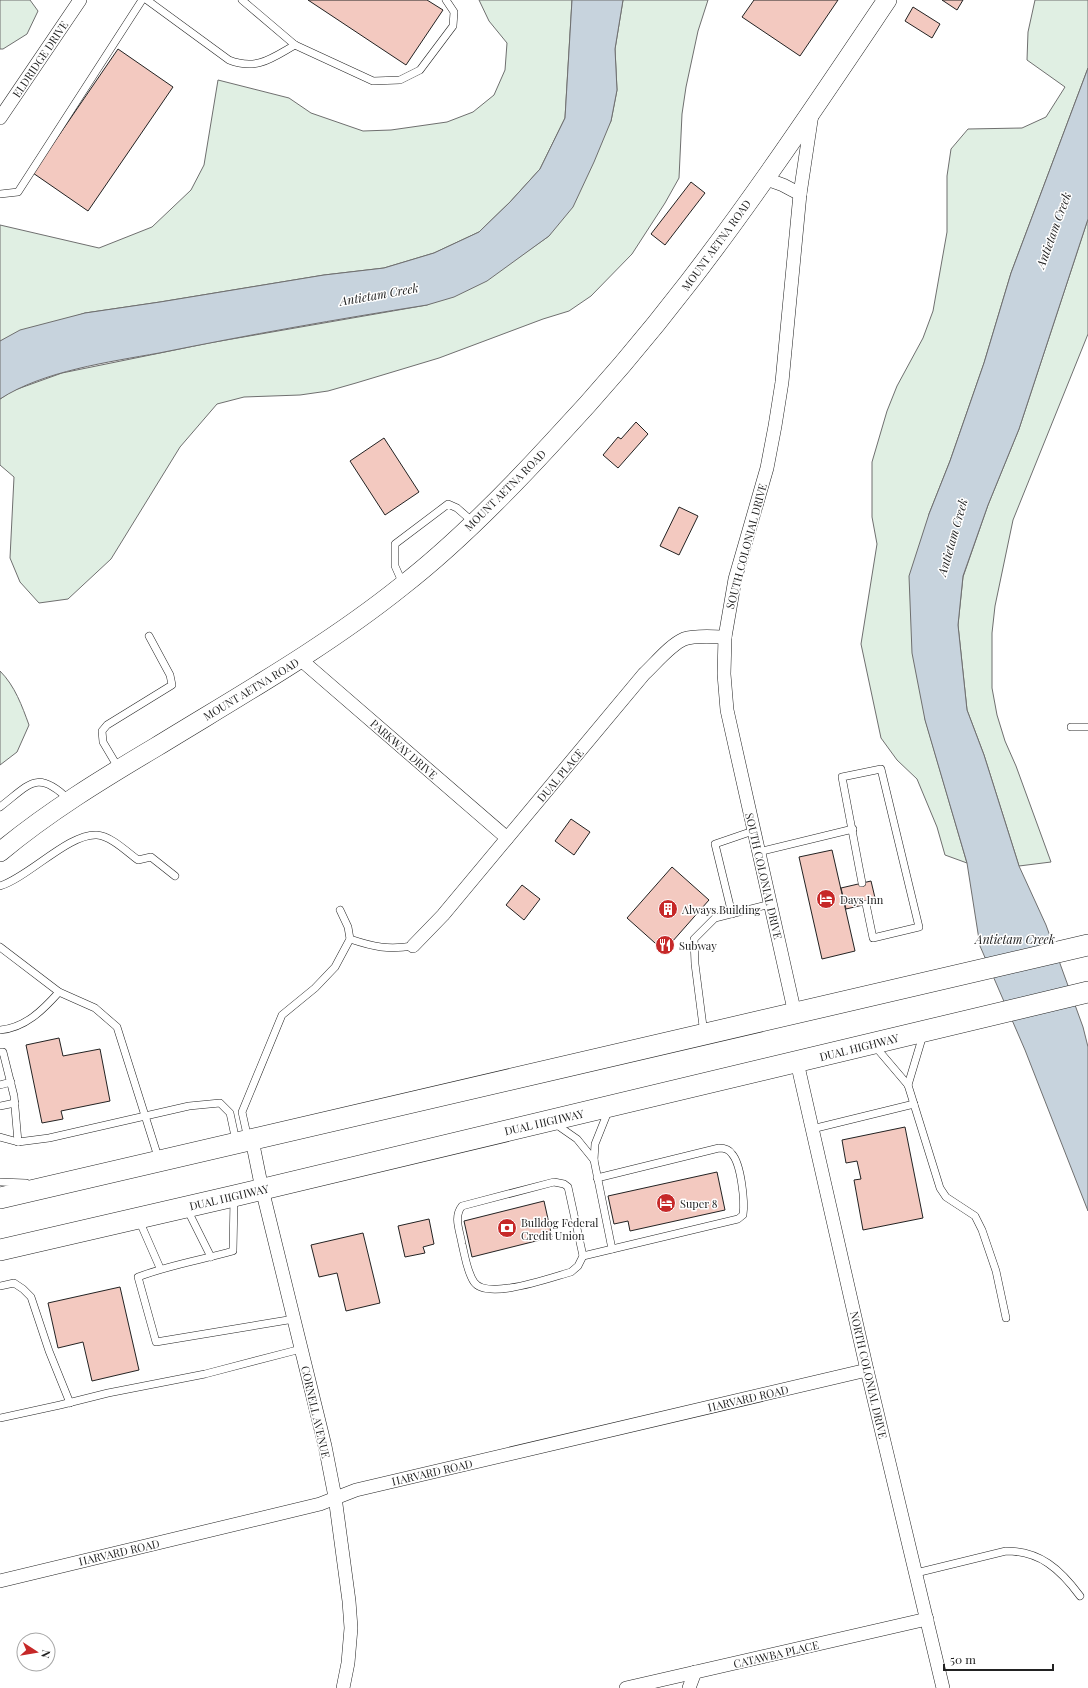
<svg xmlns="http://www.w3.org/2000/svg" width="1088" height="1688" font-family="'Playfair Display',serif">
	<style>
		.green { fill: #e0efe3; stroke: #6f6f6f }
		.water { fill: #c7d3dd; stroke: #6f6f6f }
		.building { fill: #f3c9c0; stroke: #222 }
		.lines { fill: none; stroke-linecap: round; stroke-linejoin: round }
		.lane-casing { stroke: #222; stroke-width: 8 }
		.street-casing { stroke: #222; stroke-width: 14 }
		.secondary-casing { stroke: #222; stroke-width: 20 }
		.primary-casing { stroke: #222; stroke-width: 22 }
		.lane { stroke: #fff; stroke-width: 7 }
		.street { stroke: #fff; stroke-width: 13 }
		.secondary { stroke: #fff; stroke-width: 19 }
		.primary { stroke: #fff; stroke-width: 21 }
		.labels { text-anchor: middle; dominant-baseline: central; stroke-width: 3; stroke-linejoin: round; paint-order: stroke }
		.street-label { font-size: 11px; fill: #222; stroke: #fff }
		.poi-label { font-size: 11px; fill: #222; stroke: #fff; text-anchor: start }
		.water-label { font-size: 12px; font-style: italic; fill: #222; stroke: #fff }
	</style>
	<rect width="100%" height="100%" fill="#fff"/>
	<g class="green">
		<polygon points="0,0 30,0 38,11 27,34 3,49 0,49"/>
		<polygon points="479,0 572,0 565,118 540,169 510,202 479,232 434,253 384,268 324,275 160,302 85,313 0,341 0,225 99,248 152,227 191,190 204,165 218,80 289,98 311,113 363,131 391,130 447,122 473,112 494,95 505,70 507,43 489,21"/>
		<polygon points="623,0 708,0 698,31 686,87 682,114 679,178 665,203 632,254 591,296 569,311 543,319 439,358 356,383 328,391 300,395 244,397 217,404 180,447 111,559 68,599 39,603 20,582 10,558 14,477 0,465 0,399 12,391 62,373 209,343 427,305 519,257 549,236 611,121 617,90 615,49"/>
		<polygon points="1035,0 1088,0 1088,68 1011,273 984,363 950,461 929,514 925,719 967,863 945,855 937,827 917,779 897,760 881,738 861,644 877,544 872,517 872,462 887,411 897,386 923,338 933,311 947,232 947,176 951,149 968,129 1022,128 1046,117 1065,87 1027,60 1028,32"/>
		<polygon points="1088,219 1088,334 1013,520 995,606 992,633 992,688 997,715 1005,741 1016,766 1051,862 1019,866 984,755 967,710 958,625 963,577 988,505 1019,429"/>
		<path d="M0,671C15,686 22,706 29,725L17,752L0,765Z"/>
	</g>
	<g class="water">
		<path d="M572,0H623L615,49L617,90L611,121L594,162L573,207L549,236L487,281L454,297L427,305C338,319 248,335 159,353C109,362 43,371 0,399V341L20,330L85,313L160,302L324,275L384,268L434,253L479,232L510,202L540,169L565,118Z"/>
		<polygon points="1088,68 1088,219 1019,429 988,505 963,576 958,625 967,710 984,755 1019,866 1046,925 1083,1027 1088,1047 1088,1211 1025,1050 980,946 967,863 925,720 912,653 909,576 929,514 950,461 984,363 1011,273"/>
	</g>
	<g class="building">
		<polygon points="308,0 427,0 443,10 406,65"/>
		<polygon points="754,0 838,0 800,56 742,17"/>
		<polygon points="942,0 963,0 957,10"/>
		<polygon points="913,7 940,24 932,38 905,21"/>
		<polygon points="118,49 173,87 88,211 33,173"/>
		<polygon points="691,182 705,193 665,245 651,234"/>
		<polygon points="636,422 648,434 618,468 603,455 618,437 621,439"/>
		<polygon points="384,438 419,492 385,515 350,461"/>
		<polygon points="679,507 698,516 679,555 660,546"/>
		<polygon points="571,819 590,832 574,855 555,841"/>
		<polygon points="832,850 855,951 822,959 799,857"/>
		<polygon points="672,867 709,900 664,951 627,918"/>
		<polygon points="871,881 876,902 846,909 841,888"/>
		<polygon points="522,885 540,899 524,920 506,905"/>
		<polygon points="59,1038 63,1056 100,1049 110,1101 61,1111 63,1119 42,1123 26,1045"/>
		<polygon points="905,1127 923,1218 863,1230 854,1180 861,1179 857,1161 846,1163 842,1140"/>
		<polygon points="717,1172 725,1210 630,1231 628,1221 614,1224 608,1196"/>
		<polygon points="544,1201 552,1237 472,1257 464,1221"/>
		<polygon points="429,1219 434,1244 423,1247 425,1253 405,1257 398,1226"/>
		<polygon points="363,1233 380,1303 346,1311 337,1273 319,1277 311,1245"/>
		<polygon points="120,1287 139,1370 92,1381 83,1342 58,1348 48,1303"/>
	</g>
	<g class="lines">
		<g class="lane-casing">
			<g id="lane">
				<path d="M147,0L229,60C257,71 272,58 295,45"/>
				<polyline points="242,0 295,45 373,81 400,80 420,70 453,26 454,12 446,0"/>
				<polyline points="0,194 18,192 142,0"/>
				<polyline points="403,584 395,566 395,544 448,504 457,508 473,522"/>
				<polyline points="1071,727 1088,727"/>
				<polyline points="119,769 103,742 102,731 107,725 172,685 170,675 149,636"/>
				<path d="M0,807C29,785 37,768 69,800"/>
				<polyline points="758,852 853,829"/>
				<polyline points="862,883 842,777 881,769 919,927 873,938 866,904"/>
				<path d="M0,886C29,877 69,833 97,835C111,836 127,852 138,860L151,857L175,876"/>
				<polyline points="732,914 715,844 753,831"/>
				<path d="M350,939C374,947 388,950 413,946"/>
				<polyline points="0,947 59,992 95,1008 117,1027 159,1160"/>
				<path d="M0,1030C25,1028 43,1010 59,992"/>
				<polyline points="704,1034 695,964 694,939 715,918 770,904"/>
				<polyline points="874,1045 908,1085 940,1188 946,1197 975,1216 982,1230 996,1271 1006,1318"/>
				<polyline points="0,1052 3,1052 14,1096 18,1142"/>
				<polyline points="0,1085 11,1082"/>
				<polyline points="908,1085 923,1035"/>
				<polyline points="0,1106 15,1103"/>
				<polyline points="609,1109 595,1144 594,1160 612,1249"/>
				<polyline points="554,1123 577,1139 594,1160"/>
				<polyline points="812,1129 914,1104"/>
				<polyline points="0,1137 18,1142 49,1138 189,1106 220,1103 230,1113 236,1141"/>
				<polyline points="248,1139 242,1112 282,1015 315,988 335,967 350,939 348,927 340,910"/>
				<polyline points="0,1182 26,1183"/>
				<path d="M554,1182L564,1184L568,1187L583,1256L578,1266L571,1272C552,1277 487,1301 474,1282C467,1272 465,1256 462,1244C460,1231 453,1217 462,1206Z"/>
				<path d="M234,1198L233,1251C201,1260 169,1265 138,1277L156,1342L294,1319"/>
				<polyline points="187,1209 211,1257"/>
				<polyline points="139,1220 160,1268"/>
				<path d="M583,1256L738,1219L743,1215C745,1201 741,1164 732,1154C729,1149 724,1148 719,1148L597,1178"/>
				<polyline points="0,1286 14,1283 23,1289 31,1297 49,1351 70,1403"/>
				<polyline points="0,1418 60,1405 108,1393 205,1374 301,1349"/>
				<path d="M916,1573L1006,1551C1040,1551 1060,1569 1080,1596"/>
			</g>
		</g>
		<g class="street-casing">
			<g id="street">
				<polyline points="0,118 80,0"/>
				<polyline points="764,178 783,185 800,194"/>
				<polyline points="300,659 507,838"/>
				<path d="M413,946L443,915L644,674C655,664 670,645 684,639C696,635 712,637 725,637"/>
				<polyline points="795,1014 727,710 724,674 725,637 735,579 767,468 775,426 782,382 800,194 812,114"/>
				<polyline points="797,1062 867,1370 943,1688"/>
				<polyline points="252,1140 262,1189 325,1446 335,1497 349,1601 351,1628 348,1663 343,1688"/>
				<polyline points="0,1581 320,1504 356,1490 867,1370"/>
				<polyline points="626,1688 927,1619"/>
				<polyline points="689,1688 695,1672"/>
			</g>
		</g>
		<g class="secondary-casing">
			<path id="secondary" d="M0,852C48,812 102,779 156,747C239,696 326,647 402,586C456,544 505,494 551,444C600,392 646,338 689,282C759,191 823,95 887,0"/>
		</g>
		<g class="primary-casing">
			<g id="primary">
				<polyline points="0,1198 1088,945"/>
				<polyline points="0,1250 234,1196 1088,992"/>
			</g>
		</g>
		<use href="#lane" class="lane"/>
		<use href="#street" class="street"/>
		<use href="#secondary" class="secondary"/>
		<use href="#primary" class="primary"/>
	</g>
	<defs>
		<g id="hotel-disc" transform="scale(1)"><circle r="9.5" fill="#c62828" stroke="#fff"/><path d="M-6-4.5h1.5V1H6V5H4.5V3h-9V5H-6ZM-4 0a1.8 1.8 0 1 1 3.6 0ZM.5 0V-2.5h3Q6-2.5 6 0Z" fill="#fff"/></g>
		<g id="building-disc" transform="scale(1)"><circle r="9.5" fill="#c62828" stroke="#fff"/><path d="M-4-6H4V6H1V3H-1V6H-4ZM-2.5-4.3h1.7v1.8h-1.7ZM.8-4.3h1.7v1.8H.8ZM-2.5-1h1.7V.8h-1.7ZM.8-1h1.7V.8H.8Z" fill="#fff"/></g>
		<g id="restaurant-disc" transform="scale(1)"><circle r="9.5" fill="#c62828" stroke="#fff"/><path d="M-5-6h1v4h1v-4h1v4h1v-4h1v5L-1.5 .5V6h-2V.5L-5-1ZM5-6V6H3V1.5H1.5Q1.5-4 5-6Z" fill="#fff"/></g>
		<g id="bank-disc" transform="scale(1)"><circle r="9.5" fill="#c62828" stroke="#fff"/><path d="M-6-4H6V4H-6ZM0-2.3a2.3 2.3 0 1 0 0 4.6a2.3 2.3 0 1 0 0-4.6Z" fill="#fff"/></g>
	</defs>
	<g fill-rule="evenodd">
		<use href="#hotel-disc" x="826" y="899"/>
		<use href="#building-disc" x="668" y="909"/>
		<use href="#restaurant-disc" x="665" y="945"/>
		<use href="#hotel-disc" x="666" y="1203"/>
		<use href="#bank-disc" x="507" y="1228"/>
	</g>
	<g class="labels">
		<g class="street-label">
			<text transform="translate(40 59) rotate(-56)">ELDRIDGE DRIVE</text>
			<text transform="translate(716 245) rotate(-54)">MOUNT AETNA ROAD</text>
			<text transform="translate(505 490) rotate(-45)">MOUNT AETNA ROAD</text>
			<text transform="translate(746 546) rotate(-75)">SOUTH COLONIAL DRIVE</text>
			<text transform="translate(251 689) rotate(-31)">MOUNT AETNA ROAD</text>
			<text transform="translate(404 749) rotate(41)">PARKWAY DRIVE</text>
			<text transform="translate(560 775) rotate(-50)">DUAL PLACE</text>
			<text transform="translate(764 876) rotate(77)">SOUTH COLONIAL DRIVE</text>
			<text transform="translate(859 1047) rotate(-14)">DUAL HIGHWAY</text>
			<text transform="translate(544 1122) rotate(-13)">DUAL HIGHWAY</text>
			<text transform="translate(229 1197) rotate(-13)">DUAL HIGHWAY</text>
			<text transform="translate(869 1375) rotate(77)">NORTH COLONIAL DRIVE</text>
			<text transform="translate(748 1398) rotate(-13)">HARVARD ROAD</text>
			<text transform="translate(316 1412) rotate(77)">CORNELL AVENUE</text>
			<text transform="translate(432 1472) rotate(-13)">HARVARD ROAD</text>
			<text transform="translate(119 1552) rotate(-13)">HARVARD ROAD</text>
			<text transform="translate(776 1654) rotate(-13)">CATAWBA PLACE</text>
		</g>
		<g class="poi-label">
			<text x="840" y="899">Days Inn</text>
			<text x="682" y="909">Always Building</text>
			<text x="679" y="945">Subway</text>
			<text x="680" y="1203">Super 8</text>
			<text x="521" y="1222">Bulldog Federal<tspan x="521" dy="13">Credit Union</tspan></text>
		</g>
		<g class="water-label">
			<text transform="translate(1053 230) rotate(-70)">Antietam Creek</text>
			<text transform="translate(379 294) rotate(-10)">Antietam Creek</text>
			<text transform="translate(952 537) rotate(-74)">Antietam Creek</text>
			<text x="1015" y="939">Antietam Creek</text>
		</g>
	</g>
	<g transform="translate(36 1652) rotate(102)"><circle r="19" fill="#ffffff" stroke="#a7a7a7"/>
	<path d="M0-3L7 15L0 10L-7 15Z" fill="#c62828"/>
	<text y="-6" font-size="11" font-weight="bold" text-anchor="middle" fill="#222222">N</text>
	</g>
	<path d="M944 1664v6h109v-6" fill="none" stroke="#222222" stroke-width="2"/>
	<text x="950" y="1664" font-size="12" fill="#222222" stroke="#ffffff" stroke-width="3" paint-order="stroke">50 m</text>
</svg>
